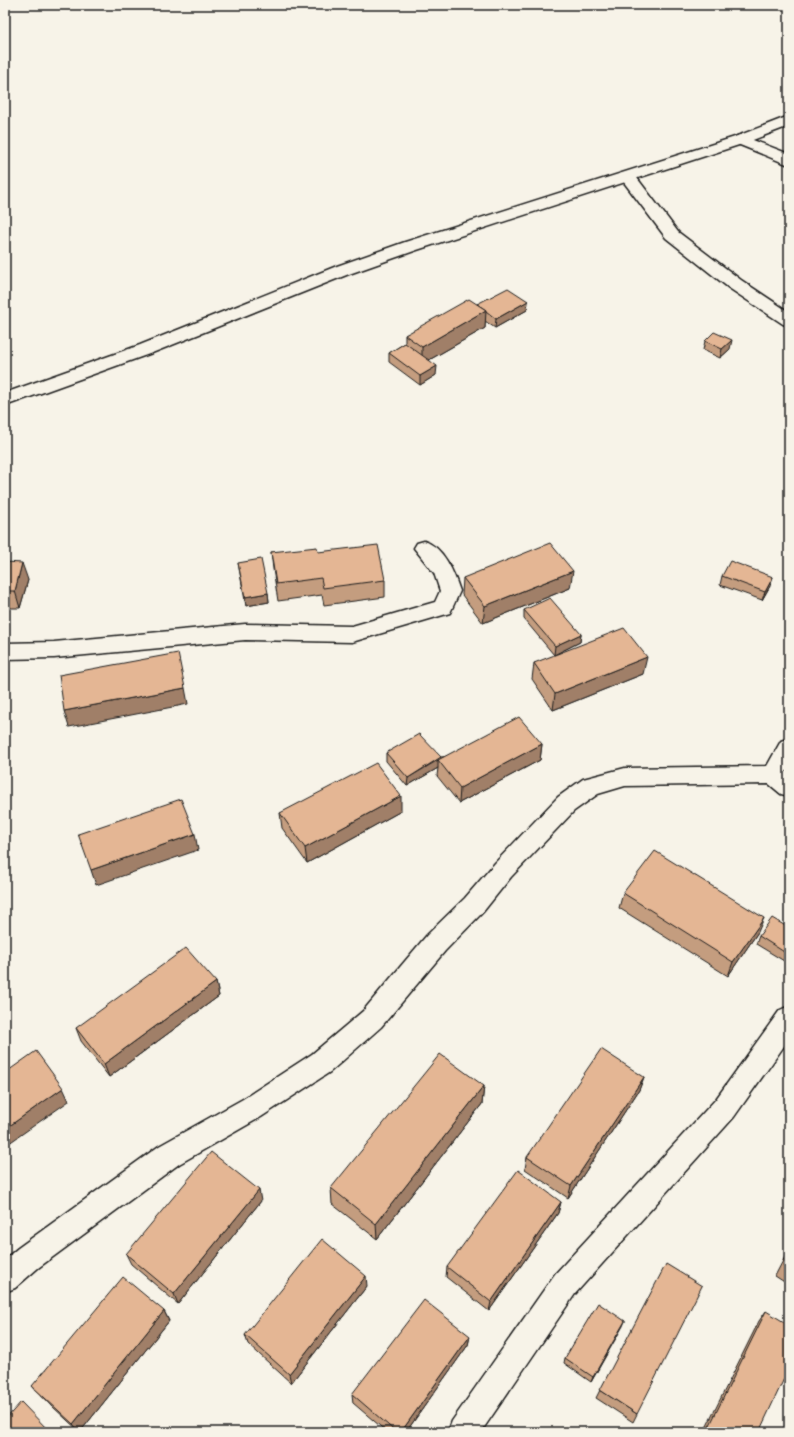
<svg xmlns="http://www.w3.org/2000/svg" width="794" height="1437" font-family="Dekko,sans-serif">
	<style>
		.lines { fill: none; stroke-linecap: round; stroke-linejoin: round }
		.street-casing { stroke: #1c1c1c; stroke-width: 3 }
		.secondary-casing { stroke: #1c1c1c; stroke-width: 3 }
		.street { fill: #f7f3e8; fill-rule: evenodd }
		.secondary { fill: #f7f3e8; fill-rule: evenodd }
		.wall { fill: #c49d7f; stroke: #1c1c1c }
		.shaded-wall { fill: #a07f68; stroke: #1c1c1c }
		.building { fill: #e4b694; stroke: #1c1c1c }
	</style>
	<rect width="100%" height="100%" fill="#f7f3e8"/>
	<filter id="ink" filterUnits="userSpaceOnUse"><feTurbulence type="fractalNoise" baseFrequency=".025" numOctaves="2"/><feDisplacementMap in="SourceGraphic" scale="8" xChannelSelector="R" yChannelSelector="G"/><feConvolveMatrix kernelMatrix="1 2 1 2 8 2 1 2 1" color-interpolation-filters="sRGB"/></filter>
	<g filter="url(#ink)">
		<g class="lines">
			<g class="street-casing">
				<g id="street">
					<polygon points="740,135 789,154 789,165 735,143 732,140 735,137"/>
					<polygon points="628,172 634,174 678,232 741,280 789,312 789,326 783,324 729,288 666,238 620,177 622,174"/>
					<path d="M424,541C444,547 454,573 460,591L450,613L352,642L245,640L54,658L5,659V643L54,642L245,624L352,626L435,602L440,591L434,573L414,548L417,543Z"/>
					<polygon points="789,738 789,767 786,772 789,774 789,796 781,794 769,784 625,786 598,794 574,811 511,877 483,912 445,951 381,1027 330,1072 261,1117 179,1164 38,1268 15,1288 5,1292 5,1259 18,1248 159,1146 243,1099 312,1054 363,1011 427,935 465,898 495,863 558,797 583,779 625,768 767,766 781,741"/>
					<polygon points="789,1006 789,1039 734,1117 575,1294 481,1432 448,1432 452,1421 555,1274 716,1099 780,1010"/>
				</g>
			</g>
			<g class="secondary-casing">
				<polygon id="secondary" points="789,116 789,126 745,143 417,250 349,274 152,353 5,406 5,393 140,345 337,266 405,242 735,137"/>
			</g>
			<use href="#street" class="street"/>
			<use href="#secondary" class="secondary"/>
		</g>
		<g class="wall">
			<polygon points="528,301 527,310 495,328 485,321 485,328 429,360 436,375 420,385 389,362 389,353 405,343 405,335 477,304"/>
			<polygon points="705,341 730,349 720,358 703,350"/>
			<polygon points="271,552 318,552 385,580 385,597 324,605 322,595 278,601 273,569"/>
			<polygon points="5,562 28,580 20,608 5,608"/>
			<polygon points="238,563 268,593 269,602 246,606"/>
			<polygon points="722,576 770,586 762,600 720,585"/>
			<polygon points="463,578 570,588 483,623 462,595"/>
			<polygon points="524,610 581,634 580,642 554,655 524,619"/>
			<polygon points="534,663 643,674 553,710 532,679"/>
			<polygon points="542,744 540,760 459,803 437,776 438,768 407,786 386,761 386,753 441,757"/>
			<polygon points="401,811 307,863 282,828 280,813"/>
			<polygon points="623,893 758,932 728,976 619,908"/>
			<polygon points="789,928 789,964 756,944 759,936"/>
			<polygon points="216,982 219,996 109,1077 81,1041 76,1028"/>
			<polygon points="644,1077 639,1090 568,1198 525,1169 527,1157"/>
			<polygon points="484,1086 482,1104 377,1239 332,1204 331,1188"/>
			<polygon points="261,1201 178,1304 131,1264 126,1254"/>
			<polygon points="561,1202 558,1213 489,1311 446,1277 447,1267"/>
			<polygon points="789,1249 789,1285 775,1276"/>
			<polygon points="367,1286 291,1383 248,1344 245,1335"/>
			<polygon points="164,1311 169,1321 80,1432 39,1394 32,1386"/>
			<polygon points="766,1311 759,1432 704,1432 759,1321"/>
			<polygon points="625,1321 591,1382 564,1363 565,1358"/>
			<polygon points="470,1336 468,1345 406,1432 387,1432 353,1403 352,1394"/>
			<polygon points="600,1390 637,1414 633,1422 596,1398"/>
		</g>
		<g class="shaded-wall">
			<polygon points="528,301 527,310 495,328 496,319"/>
			<polygon points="486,310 485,328 422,364 422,347"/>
			<polygon points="732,340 730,349 720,358 722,349"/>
			<polygon points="437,366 436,375 420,385 420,376"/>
			<polygon points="22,563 28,580 20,608 15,591"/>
			<polygon points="573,571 570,588 483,623 485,606"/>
			<polygon points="773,577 770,586 762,600 765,592"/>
			<polygon points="268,593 269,602 246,606 245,597"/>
			<polygon points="581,634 580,642 554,655 555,646"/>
			<polygon points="647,657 643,674 553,710 555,694"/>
			<polygon points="185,688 188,704 69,727 64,711"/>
			<polygon points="542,744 540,760 459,803 460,788"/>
			<polygon points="438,760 438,768 407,786 408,778"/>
			<polygon points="401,796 401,811 307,863 305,848"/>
			<polygon points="195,834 198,850 96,885 91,870"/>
			<polygon points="764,918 758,932 728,976 733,962"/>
			<polygon points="216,982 219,996 109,1077 104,1064"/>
			<polygon points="644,1077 639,1090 568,1198 571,1186"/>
			<polygon points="484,1086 482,1104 377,1239 376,1224"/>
			<polygon points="63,1088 69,1101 5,1146 5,1129"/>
			<polygon points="259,1190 261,1201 178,1304 174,1294"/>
			<polygon points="561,1202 558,1213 489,1311 491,1302"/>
			<polygon points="366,1276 367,1286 291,1383 289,1374"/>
			<polygon points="164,1311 169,1321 80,1432 73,1424"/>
			<polygon points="625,1321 623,1326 591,1382 593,1377"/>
			<polygon points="470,1336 468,1345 406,1432 401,1432"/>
		</g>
		<g class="building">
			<polygon points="508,288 528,301 496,319 486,311 486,310 477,304"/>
			<polygon points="469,299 486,310 422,347 405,335"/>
			<polygon points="714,332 732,340 722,349 705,341"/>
			<polygon points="405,343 437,366 420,376 389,353"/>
			<polygon points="550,543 573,571 485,606 463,578"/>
			<polygon points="378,545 385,580 323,588 321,578 276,584 271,552 317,547 318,552"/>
			<polygon points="261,559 268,593 245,597 238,563"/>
			<polygon points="730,561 773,577 765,592 722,576"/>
			<polygon points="5,562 22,563 15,591 5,591"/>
			<polygon points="550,598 581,634 555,646 524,610"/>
			<polygon points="624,628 647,657 555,694 534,663"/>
			<polygon points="178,653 185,688 64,711 59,675"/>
			<polygon points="519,717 542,744 460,788 438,760"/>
			<polygon points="419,734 441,757 408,778 386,753"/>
			<polygon points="376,763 401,796 305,848 280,813"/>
			<polygon points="181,799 195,834 91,870 78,834"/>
			<polygon points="655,851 764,918 733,962 623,893"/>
			<polygon points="772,918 789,928 789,955 759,936"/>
			<polygon points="186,948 216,982 104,1064 76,1028"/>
			<polygon points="601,1049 644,1077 571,1186 527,1157"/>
			<polygon points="36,1051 63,1088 5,1129 5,1073"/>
			<polygon points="440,1054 484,1086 376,1224 331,1188"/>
			<polygon points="211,1152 259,1190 174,1294 126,1254"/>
			<polygon points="518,1170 561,1202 491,1302 447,1267"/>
			<polygon points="322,1239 366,1276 289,1374 245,1335"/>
			<polygon points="789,1253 789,1270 783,1266"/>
			<polygon points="666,1264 702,1286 637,1414 600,1390"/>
			<polygon points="123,1277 164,1311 73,1424 32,1386"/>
			<polygon points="424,1300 470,1336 401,1432 396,1432 352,1394"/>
			<polygon points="598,1303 625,1321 593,1377 565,1358"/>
			<polygon points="766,1311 789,1325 789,1368 759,1432 717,1432 709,1427"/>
			<polygon points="21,1402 50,1432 5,1432 5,1420"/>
		</g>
	</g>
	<rect width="794" height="1437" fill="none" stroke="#f7f3e8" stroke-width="20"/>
	<rect x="10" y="10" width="774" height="1417" fill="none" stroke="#1c1c1c" stroke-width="1.5" filter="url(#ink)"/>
</svg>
